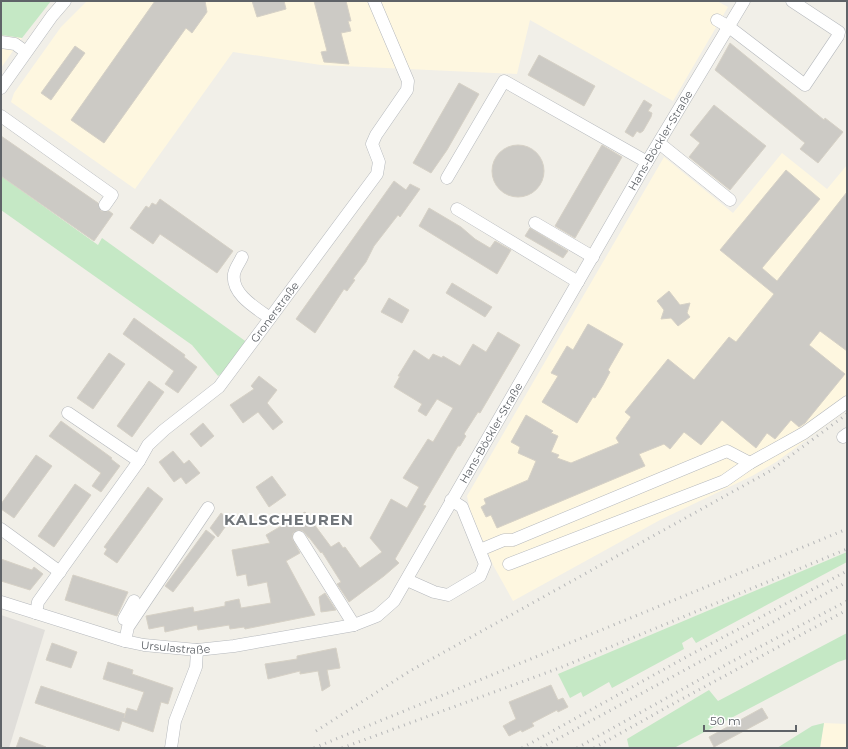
<svg xmlns="http://www.w3.org/2000/svg" width="848" height="749" font-family="Montserrat,sans-serif">
	<style>
		.commercial { fill: #fef7e0 }
		.industrial { fill: #e0deda }
		.green { fill: #c5e8c5 }
		.building { fill: #cccac5; stroke: #d6d1c6 }
		.lines { fill: none; stroke-linecap: round; stroke-linejoin: round }
		.minor-casing { stroke: #b5b8bc; stroke-width: 13 }
		.minor { stroke: #fff; stroke-width: 12 }
		.rail { stroke: #b6b7b8; stroke-width: 3; stroke-dasharray: 1 5; stroke-linecap: butt }
		.labels { text-anchor: middle; dominant-baseline: central; stroke-width: 4; stroke-linejoin: round; paint-order: stroke }
		.street-label { font-size: 11px; fill: #5f6368; stroke: #fff }
		.district-label { font-size: 15px; font-weight: bold; letter-spacing: 1px; fill: #70757a; stroke: #fff }
	</style>
	<rect width="100%" height="100%" fill="#f1efe8"/>
	<g class="commercial">
		<polygon points="87,1 717,1 728,7 673,101 530,20 517,74 321,65 233,52 135,189 11,102 14,93 61,27"/>
		<polygon points="1,35 22,38 1,68"/>
		<polygon points="782,153 827,189 847,165 847,410 776,462 752,476 660,520 513,601 493,565 470,510 467,496 664,157 733,213"/>
		<polygon points="824,723 847,724 847,748 820,748"/>
	</g>
	<polygon class="industrial" points="1,615 45,630 9,748 1,748"/>
	<g class="green">
		<polygon points="1,1 51,1 22,38 1,35"/>
		<polygon points="1,176 98,245 102,238 248,343 234,363 218,376 192,345 1,210"/>
		<polygon points="847,552 847,562 696,643 692,637 682,643 684,649 612,688 609,682 583,697 581,692 570,698 558,674"/>
		<polygon points="847,633 847,659 838,662 674,748 629,748 627,739 709,690 718,701"/>
		<polygon points="824,723 820,748 777,748 812,726"/>
	</g>
	<g class="building">
		<polygon points="155,1 205,1 207,12 192,33 186,28 104,143 71,120"/>
		<polygon points="252,1 284,1 286,9 257,17"/>
		<polygon points="314,1 346,1 351,21 348,21 351,31 341,33 349,64 324,62 321,52 327,51"/>
		<polygon points="730,43 824,120 825,118 843,132 818,163 800,149 805,143 715,70"/>
		<polygon points="75,46 85,53 51,100 41,93"/>
		<polygon points="539,55 595,86 584,106 528,75"/>
		<polygon points="459,83 479,94 447,150 431,173 413,163"/>
		<polygon points="644,100 652,105 648,111 652,113 651,117 643,131 640,133 637,131 633,137 625,132"/>
		<polygon points="714,105 766,146 730,190 689,157 700,143 690,135"/>
		<polygon points="1,136 98,203 101,211 109,211 113,214 94,241 1,176"/>
		<circle cx="518" cy="171" r="26"/>
		<polygon points="602,145 622,157 575,238 555,226"/>
		<polygon points="786,170 820,199 762,268 777,281 847,192 847,351 820,331 809,345 845,374 805,423 799,427 791,420 775,439 767,433 756,448 722,420 701,445 684,432 670,449 664,444 639,454 645,466 497,528 491,515 486,517 481,507 486,504 484,499 528,480 536,461 518,453 520,447 511,442 526,415 553,431 551,433 558,436 551,452 559,455 557,458 571,463 619,443 616,438 631,417 625,412 668,359 694,380 729,337 736,342 774,294 720,250"/>
		<polygon points="394,181 406,190 410,184 420,189 400,217 398,215 374,246 366,262 353,279 355,280 347,291 344,289 315,333 296,319"/>
		<polygon points="160,199 233,251 217,273 160,234 153,244 130,228 146,206 149,208 152,203 156,205"/>
		<polygon points="429,208 461,227 475,239 490,248 495,241 511,250 497,274 419,226"/>
		<polygon points="530,228 568,251 563,258 525,236"/>
		<polygon points="452,283 492,307 485,317 446,293"/>
		<polygon points="669,291 680,305 690,303 687,313 690,317 678,326 671,318 661,319 664,310 657,301"/>
		<polygon points="389,298 409,310 402,323 381,312"/>
		<polygon points="134,318 185,355 184,357 197,367 178,393 165,384 174,371 123,334"/>
		<polygon points="588,324 623,344 608,370 610,372 603,385 595,398 593,397 577,423 542,402 558,376 551,373 567,346 573,350"/>
		<polygon points="498,332 520,345 480,413 478,412 464,434 466,436 460,446 458,446 423,505 426,506 395,559 399,563 384,576 349,602 337,584 341,582 322,552 321,553 308,536 309,538 303,531 298,530 293,533 292,538 300,553 286,561 315,615 245,629 244,627 230,629 229,625 198,630 197,625 165,632 164,626 149,629 146,616 193,607 194,612 225,606 225,602 239,599 241,608 271,603 267,582 248,586 246,574 237,576 232,550 270,543 266,535 305,512 331,547 339,542 343,548 345,547 360,568 382,552 370,538 391,499 407,508 419,487 403,478 428,439 433,442 453,408 437,399 426,416 418,411 422,404 394,387 400,376 398,376 414,350 429,360 433,354 442,358 443,356 460,366 473,344 486,352"/>
		<polygon points="109,353 125,364 93,409 77,398"/>
		<polygon points="259,376 277,390 267,403 283,422 273,430 258,412 243,423 230,405 254,389 251,386"/>
		<polygon points="149,381 164,392 132,437 117,426"/>
		<polygon points="61,421 112,458 111,459 120,466 101,492 92,486 101,473 49,436"/>
		<polygon points="203,423 214,436 201,447 190,434"/>
		<polygon points="173,451 184,464 189,460 200,473 186,484 181,477 174,482 159,462"/>
		<polygon points="36,455 52,466 14,518 1,509 1,504"/>
		<polygon points="272,476 286,495 269,507 256,487"/>
		<polygon points="75,484 91,495 54,547 38,536"/>
		<polygon points="148,487 163,499 117,563 104,554 107,549 104,547"/>
		<polygon points="221,513 230,520 218,537 210,528"/>
		<polygon points="206,530 215,537 173,592 165,586"/>
		<polygon points="1,559 32,570 34,567 43,574 30,590 1,581"/>
		<polygon points="73,575 128,592 117,616 65,600"/>
		<polygon points="325,593 336,610 321,612 319,597"/>
		<polygon points="52,643 77,652 71,668 46,660"/>
		<polygon points="336,648 340,668 327,670 330,686 322,691 318,671 300,674 300,671 268,679 265,664 297,659 297,656"/>
		<polygon points="108,662 133,670 132,674 173,688 168,704 161,702 153,732 122,721 119,731 35,703 41,686 125,714 124,718 127,708 137,711 144,692 103,679"/>
		<polygon points="551,685 558,700 563,698 568,707 558,712 557,710 532,723 534,726 522,732 521,730 509,736 503,726 516,719 509,702"/>
		<polygon points="762,708 768,718 714,747 709,737"/>
		<polygon points="20,737 46,747 46,748 16,748"/>
	</g>
	<g class="lines">
		<g class="minor-casing">
			<g id="minor">
				<polyline points="717,20 729,27 805,85 838,36 839,32 792,1"/>
				<polyline points="1,42 15,44 26,52"/>
				<polyline points="1,88 52,16 65,1"/>
				<polyline points="1,116 112,195 105,205"/>
				<polyline points="659,143 730,200"/>
				<polyline points="447,178 504,81 647,162"/>
				<polyline points="457,209 578,282"/>
				<polyline points="535,223 593,257"/>
				<path d="M242,257C240,262 235,268 234,274C231,294 256,308 270,318"/>
				<polyline points="68,413 139,461"/>
				<polyline points="843,437 847,434"/>
				<polyline points="1,529 60,572"/>
				<polyline points="299,537 354,625"/>
				<polyline points="480,550 504,540 513,540 727,451 750,463"/>
				<polyline points="509,564 724,481 750,463 804,433 847,402"/>
				<polyline points="407,580 434,592 448,595 480,576 485,564 462,507 451,500"/>
				<path id="s1" d="M1,602L125,641L144,645L197,650L234,646L354,625L377,616L394,601L647,162L744,1"/>
				<path id="s2" d="M36,613L38,602L139,461L148,445L164,430L219,387L377,174L379,162L372,144L376,135L407,90L408,81L374,1"/>
				<polyline points="124,619 134,601"/>
				<polyline points="125,641 128,627 208,508"/>
				<polyline points="171,748 175,721 196,667 197,650"/>
			</g>
		</g>
		<use href="#minor" class="minor"/>
		<g class="rail">
			<polyline points="316,731 410,671 770,471 847,414"/>
			<polyline points="314,748 847,529"/>
			<polyline points="342,748 562,667 847,549"/>
			<polyline points="522,748 688,656 847,571"/>
			<polyline points="541,748 847,582"/>
			<polyline points="577,748 731,662 847,601"/>
			<polyline points="594,748 680,700 847,610"/>
		</g>
	</g>
	<g class="labels">
		<g class="street-label">
			<text stroke="none"><textPath href="#s1" startOffset="941">Hans-Böckler-Straße</textPath></text>
			<text stroke="none"><textPath href="#s2" startOffset="388">Gronerstraße</textPath></text>
			<text stroke="none"><textPath href="#s1" startOffset="603">Hans-Böckler-Straße</textPath></text>
			<text stroke="none"><textPath href="#s1" startOffset="181">Ursulastraße</textPath></text>
		</g>
		<g class="district-label">
			<text x="289" y="519">KALSCHEUREN</text>
		</g>
	</g>
	<rect width="848" height="749" fill="none" stroke="#5f6368" stroke-width="4"/>
	<path d="M704 725v6h92v-6" fill="none" stroke="#5f6368" stroke-width="2"/>
	<text x="710" y="725" font-size="12" fill="#5f6368" stroke="#ffffff" stroke-width="3" paint-order="stroke">50 m</text>
</svg>
